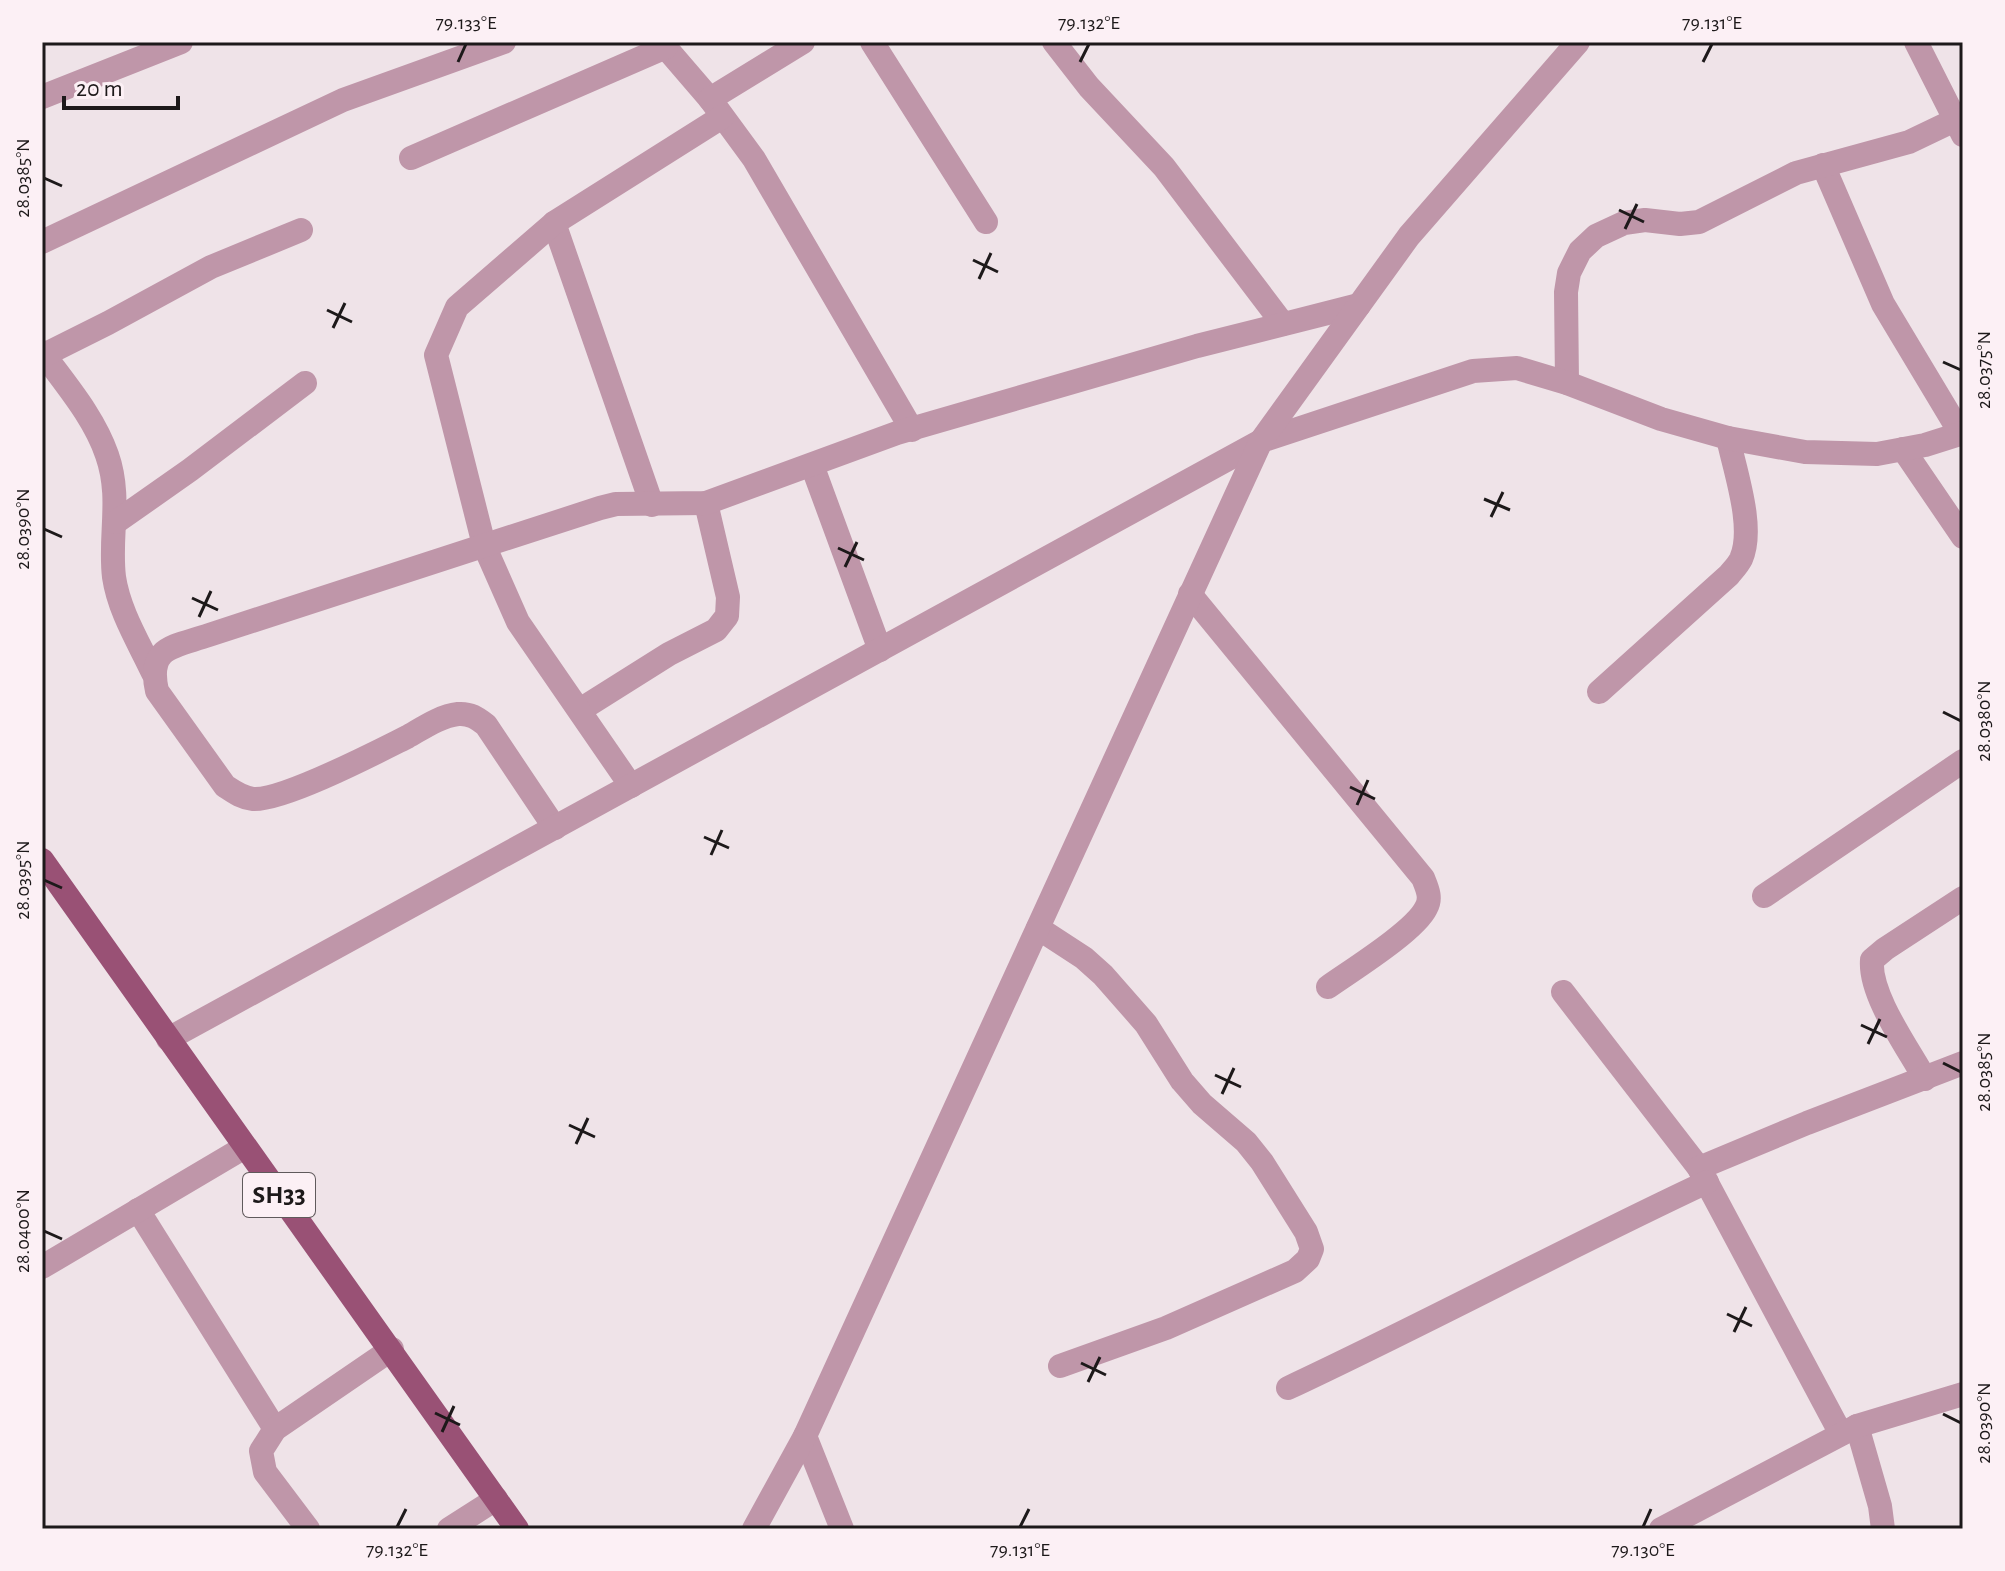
<svg xmlns="http://www.w3.org/2000/svg" width="2005" height="1571" font-family="'Alegreya Sans',sans-serif">
	<style>
		.lines { fill: none; stroke-linecap: round; stroke-linejoin: round }
		.minor { stroke: #bf96a9; stroke-width: 24 }
		.major { stroke: #995175; stroke-width: 24 }
		.ticks { fill: none; stroke: #1d191a; stroke-width: 3 }
		.labels { text-anchor: middle; dominant-baseline: central; stroke-width: 7; stroke-linejoin: round; paint-order: stroke }
		.shield { fill: #fcf0f5; stroke: #605a5c; stroke-width: 2 }
		.shield-label { font-size: 26px; font-weight: bold; fill: #1d191a }
		.neatline { fill: none; stroke: #1d191a; stroke-width: 3 }
		.ticks-label { font-size: 20px; text-anchor: middle; fill: #1d191a }
	</style>
	<rect width="100%" height="100%" fill="#efe3e8"/>
	<g class="lines">
		<g class="minor">
			<polyline points="661,42 710,99 754,159 912,430"/>
			<polyline points="872,42 986,222"/>
			<polyline points="1054,42 1089,87 1164,167 1283,324"/>
			<polyline points="1916,42 1963,135"/>
			<polyline points="42,97 181,42"/>
			<polyline points="710,99 803,42"/>
			<polyline points="411,158 666,47"/>
			<polyline points="1823,165 1883,304 1961,434"/>
			<polyline points="554,223 652,505"/>
			<polyline points="42,242 343,100 504,42"/>
			<path d="M42,352C66,385 94,417 107,455C122,498 109,535 114,577C119,611 139,643 153,673"/>
			<polyline points="44,355 108,323 211,267 301,230"/>
			<polyline points="1567,383 1566,292 1569,273 1580,251 1596,236 1624,223 1645,220 1680,224 1699,222 1796,173 1909,142 1955,120"/>
			<polyline points="1903,449 1963,537"/>
			<polyline points="812,465 880,650"/>
			<polyline points="116,522 190,470 305,383"/>
			<path d="M1190,594L1423,878C1427,888 1432,898 1426,908C1415,931 1352,970 1328,987"/>
			<path d="M1599,692L1729,575C1733,570 1738,565 1741,559C1755,528 1735,471 1728,438"/>
			<polyline points="580,710 669,654 716,630 727,616 728,597 706,503"/>
			<polyline points="631,786 518,622 484,545 436,355 457,307 554,223 722,117"/>
			<path d="M555,828L486,725C477,718 470,713 458,714C440,716 423,728 407,737C377,752 283,801 253,799C242,798 234,792 225,786L157,691C147,646 174,647 209,635L600,508L616,504L706,503L897,433L1197,346L1359,305"/>
			<polyline points="1764,896 1963,761"/>
			<polyline points="1038,928 1084,958 1103,975 1146,1024 1182,1081 1202,1104 1246,1142 1262,1162 1306,1232 1312,1249 1308,1259 1295,1271 1166,1328 1060,1366"/>
			<polyline points="1563,992 1699,1168 1841,1434"/>
			<polyline points="168,1039 1261,441 1473,371 1517,368 1567,383 1661,419 1728,438 1805,452 1877,454 1925,445 1963,433"/>
			<path d="M1925,1079C1908,1048 1869,995 1872,960L1885,949L1963,898"/>
			<polyline points="1699,1168 1807,1123 1963,1063"/>
			<polyline points="138,1210 275,1429"/>
			<polyline points="42,1267 245,1147"/>
			<path d="M1288,1388C1429,1322 1566,1248 1707,1182"/>
			<polyline points="1857,1426 1880,1506 1883,1529"/>
			<polyline points="805,1436 842,1529"/>
			<polyline points="308,1529 265,1472 261,1451 275,1429 392,1349"/>
			<polyline points="449,1529 496,1499"/>
			<polyline points="754,1529 805,1436 1261,441 1409,236 1578,42"/>
			<polyline points="1661,1529 1857,1426 1963,1394"/>
		</g>
		<polyline class="major" points="42,860 517,1529"/>
	</g>
	<path class="ticks" d="M458,62L466,44M1080,62L1089,44M1703,62L1712,44M44,178L62,186M1619,210L1644,222M1625,229L1637,204M973,260L998,272M979,279L991,253M327,310L352,322M333,328L345,303M1943,362L1961,370M1484,499L1510,510M1491,517L1503,492M44,529L62,537M838,548L864,560M845,567L857,542M192,598L218,610M199,617L211,591M1943,712L1961,721M1350,787L1375,799M1357,805L1368,780M704,837L729,848M711,855L722,830M44,880L62,888M1861,1025L1887,1037M1868,1044L1880,1019M1943,1063L1961,1072M1215,1075L1241,1087M1222,1094L1234,1068M569,1125L595,1137M576,1144L588,1118M44,1231L62,1239M1727,1314L1752,1326M1734,1332L1746,1307M1081,1363L1106,1375M1088,1382L1100,1357M435,1413L460,1425M1943,1414L1961,1423M442,1432L454,1406M397,1527L406,1509M1020,1527L1029,1509M1643,1527L1651,1509"/>
	<g class="labels">
		<rect class="shield" x="243" y="1173" width="72" height="44" rx="6"/>
		<g class="shield-label">
			<text x="279" y="1195">SH33</text>
		</g>
	</g>
	<rect width="2005" height="1571" fill="none" stroke="#fcf0f5" stroke-width="88"/>
	<path d="M64 96v12h114v-12" fill="none" stroke="#1d191a" stroke-width="4"/>
	<text x="76" y="96" font-size="24" fill="#1d191a" stroke="#fcf0f5" stroke-width="6" paint-order="stroke">20 m</text>
	<rect x="44" y="44" width="1917" height="1483" class="neatline"/>
	<g class="ticks-label">
		<text x="466" y="29">79.133°E</text>
		<text x="1089" y="29">79.132°E</text>
		<text x="1712" y="29">79.131°E</text>
		<text transform="translate(22 178) rotate(-90)" y="7">28.0385°N</text>
		<text transform="translate(1983 370) rotate(-90)" y="7">28.0375°N</text>
		<text transform="translate(22 529) rotate(-90)" y="7">28.0390°N</text>
		<text transform="translate(1983 721) rotate(-90)" y="7">28.0380°N</text>
		<text transform="translate(22 880) rotate(-90)" y="7">28.0395°N</text>
		<text transform="translate(1983 1072) rotate(-90)" y="7">28.0385°N</text>
		<text transform="translate(22 1231) rotate(-90)" y="7">28.0400°N</text>
		<text transform="translate(1983 1423) rotate(-90)" y="7">28.0390°N</text>
		<text x="397" y="1556">79.132°E</text>
		<text x="1020" y="1556">79.131°E</text>
		<text x="1643" y="1556">79.130°E</text>
	</g>
</svg>
